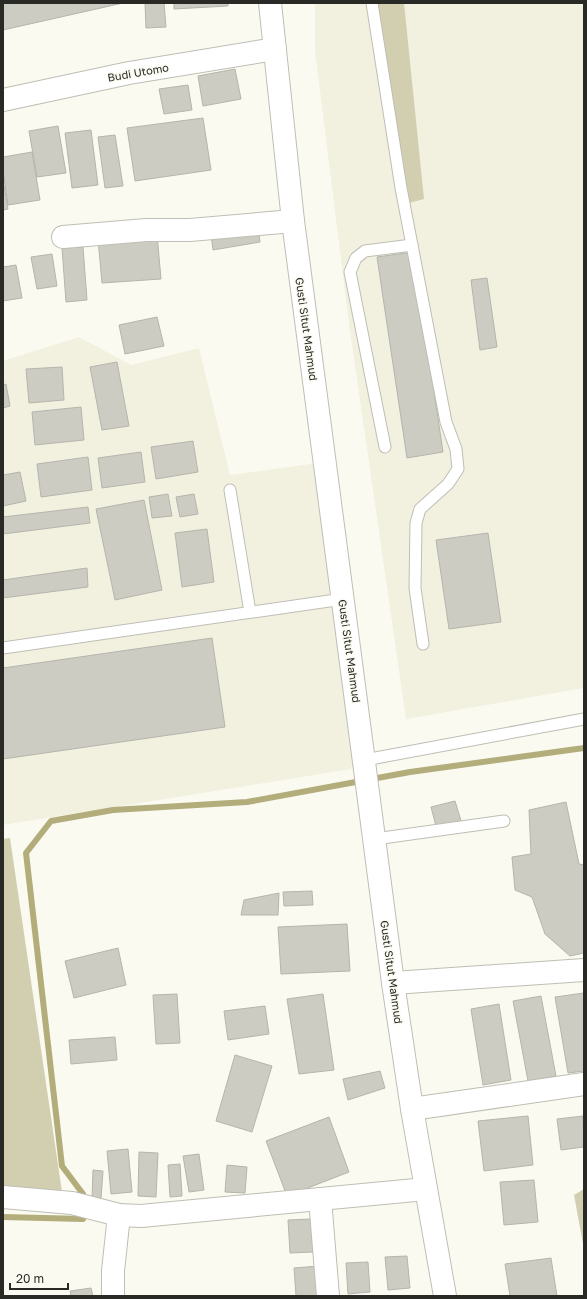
<svg xmlns="http://www.w3.org/2000/svg" width="587" height="1299" font-family="'Golos Text',sans-serif">
	<style>
		.built { fill: #f2f1e0 }
		.green { fill: #d2cfb0 }
		.lines { fill: none; stroke-linecap: round; stroke-linejoin: round }
		.stream { stroke: #b2ad7b; stroke-width: 6 }
		.building { fill: #cdccc3; stroke: #b6b5ad }
		.lane-casing { stroke: #bfbeb5; stroke-width: 13 }
		.street-casing { stroke: #bfbeb5; stroke-width: 24 }
		.secondary-casing { stroke: #bfbeb5; stroke-width: 24 }
		.highway-casing { stroke: #bfbeb5; stroke-width: 24 }
		.lane { stroke: #fff; stroke-width: 11 }
		.street { stroke: #fff; stroke-width: 22 }
		.secondary { stroke: #fff; stroke-width: 22 }
		.highway { stroke: #fff; stroke-width: 22 }
		.labels { text-anchor: middle; dominant-baseline: central; stroke-width: 3; stroke-linejoin: round; paint-order: stroke }
		.street-label { font-size: 11px; fill: #292926; stroke: #fafaf1 }
	</style>
	<rect width="100%" height="100%" fill="#fafaf1"/>
	<g class="built">
		<polygon points="315,3 584,3 584,688 406,719 349,324 315,51"/>
		<polygon points="79,337 131,365 199,348 230,475 318,463 358,768 3,825 3,361"/>
	</g>
	<g class="green">
		<polygon points="377,3 404,3 424,199 409,203"/>
		<polygon points="10,838 62,1192 3,1187 3,839"/>
		<polygon points="584,1189 584,1249 574,1195"/>
	</g>
	<g class="lines">
		<g class="stream">
			<polyline points="85,1201 83,1194 62,1166 26,853 51,821 113,810 247,802 410,772 584,748"/>
			<polyline points="3,1217 83,1219 84,1210"/>
		</g>
	</g>
	<g class="building">
		<polygon points="3,3 123,3 3,30"/>
		<polygon points="145,3 164,3 166,27 146,28"/>
		<polygon points="174,3 228,3 228,6 174,9"/>
		<polygon points="235,69 241,99 203,106 198,76"/>
		<polygon points="188,85 192,110 164,114 159,89"/>
		<polygon points="203,118 211,170 135,181 127,128"/>
		<polygon points="58,126 66,173 37,177 29,131"/>
		<polygon points="91,130 98,185 72,188 65,133"/>
		<polygon points="115,135 123,186 105,188 98,137"/>
		<polygon points="32,152 40,200 8,205 3,171 3,157"/>
		<polygon points="3,180 8,209 3,210"/>
		<polygon points="258,227 260,242 213,250 211,235"/>
		<polygon points="157,234 161,279 102,283 98,239"/>
		<polygon points="83,247 87,300 66,302 62,248"/>
		<polygon points="413,252 443,452 407,458 377,257"/>
		<polygon points="52,254 57,286 37,289 31,257"/>
		<polygon points="16,265 22,298 3,301 3,267"/>
		<polygon points="487,278 497,347 480,350 471,280"/>
		<polygon points="157,317 164,346 125,354 119,325"/>
		<polygon points="117,362 129,426 102,430 90,367"/>
		<polygon points="62,367 64,400 29,403 26,369"/>
		<polygon points="6,384 10,406 3,408 3,385"/>
		<polygon points="81,407 84,440 35,445 32,412"/>
		<polygon points="193,441 198,472 156,479 151,447"/>
		<polygon points="141,452 145,482 102,488 98,458"/>
		<polygon points="88,457 92,490 41,497 37,464"/>
		<polygon points="20,472 26,501 3,506 3,475"/>
		<polygon points="168,494 172,516 152,518 149,497"/>
		<polygon points="194,494 198,514 180,517 176,497"/>
		<polygon points="144,500 162,590 115,600 96,509"/>
		<polygon points="88,507 90,523 3,534 3,517"/>
		<polygon points="207,529 214,582 182,587 175,533"/>
		<polygon points="488,533 501,622 449,629 436,540"/>
		<polygon points="87,568 88,587 3,598 3,580"/>
		<polygon points="212,638 225,727 3,759 3,668"/>
		<polygon points="455,801 462,824 437,830 431,807"/>
		<polygon points="566,802 579,864 584,865 584,953 570,956 545,934 532,897 515,890 512,857 531,854 529,810"/>
		<polygon points="312,891 313,905 284,906 283,892"/>
		<polygon points="279,893 278,915 241,915 244,900"/>
		<polygon points="347,924 350,971 281,974 278,927"/>
		<polygon points="118,948 126,985 74,998 65,961"/>
		<polygon points="584,993 584,1071 568,1073 555,997"/>
		<polygon points="177,994 180,1043 156,1044 153,995"/>
		<polygon points="323,994 334,1070 299,1074 287,999"/>
		<polygon points="541,996 556,1076 528,1081 513,1001"/>
		<polygon points="499,1004 511,1080 483,1085 471,1009"/>
		<polygon points="265,1006 269,1034 228,1040 224,1011"/>
		<polygon points="115,1037 117,1060 71,1064 69,1040"/>
		<polygon points="235,1055 272,1066 252,1132 216,1121"/>
		<polygon points="380,1071 385,1088 348,1100 343,1079"/>
		<polygon points="528,1116 533,1165 484,1171 478,1121"/>
		<polygon points="583,1116 584,1147 561,1150 557,1119"/>
		<polygon points="329,1117 349,1172 287,1196 266,1141"/>
		<polygon points="128,1149 132,1192 111,1194 107,1151"/>
		<polygon points="139,1152 158,1153 156,1197 138,1196"/>
		<polygon points="199,1154 204,1190 189,1192 183,1156"/>
		<polygon points="180,1164 182,1196 170,1197 168,1165"/>
		<polygon points="227,1165 247,1167 245,1193 225,1192"/>
		<polygon points="93,1170 103,1171 101,1198 92,1198"/>
		<polygon points="534,1180 538,1222 504,1225 500,1182"/>
		<polygon points="311,1219 313,1252 290,1253 288,1220"/>
		<polygon points="407,1256 410,1288 388,1290 385,1257"/>
		<polygon points="551,1258 557,1296 510,1296 505,1264"/>
		<polygon points="368,1262 370,1292 348,1294 346,1263"/>
		<polygon points="319,1266 321,1296 296,1296 294,1268"/>
		<polygon points="91,1288 93,1296 71,1296 70,1291"/>
	</g>
	<g class="lines">
		<g class="lane-casing">
			<g id="lane">
				<polyline points="372,3 401,188 446,422 456,449 458,469 448,484 420,509 416,523 415,588 423,644"/>
				<polyline points="385,447 350,272 356,258 365,251 412,245"/>
				<polyline points="230,490 250,612"/>
				<polyline points="3,648 343,599"/>
				<polyline points="365,760 584,719"/>
				<polyline points="375,839 504,821"/>
			</g>
		</g>
		<g class="street-casing">
			<g id="street">
				<polyline points="63,237 146,230 190,230 293,221"/>
				<polyline points="393,983 584,970"/>
				<polyline points="412,1109 584,1084"/>
				<polyline points="3,1197 72,1203 119,1215 141,1216 426,1189"/>
				<polyline points="320,1199 328,1296"/>
				<polyline points="113,1296 113,1271 119,1215"/>
			</g>
		</g>
		<g class="secondary-casing">
			<polyline id="secondary" points="3,100 129,73 275,49"/>
		</g>
		<g class="highway-casing">
			<polyline id="highway" points="270,3 293,221 393,983 412,1109 445,1296"/>
		</g>
		<use href="#lane" class="lane"/>
		<use href="#street" class="street"/>
		<use href="#secondary" class="secondary"/>
		<use href="#highway" class="highway"/>
	</g>
	<g class="labels">
		<g class="street-label">
			<text transform="translate(138 72) rotate(-10)">Budi Utomo</text>
			<text transform="translate(307 329) rotate(82)">Gusti Situt Mahmud</text>
			<text transform="translate(350 651) rotate(82)">Gusti Situt Mahmud</text>
			<text transform="translate(392 972) rotate(82)">Gusti Situt Mahmud</text>
		</g>
	</g>
	<rect width="587" height="1299" fill="none" stroke="#292926" stroke-width="8"/>
	<path d="M10 1283v6h58v-6" fill="none" stroke="#292926" stroke-width="2"/>
	<text x="16" y="1283" font-size="12" fill="#292926" stroke="#fafaf1" stroke-width="3" paint-order="stroke">20 m</text>
</svg>
